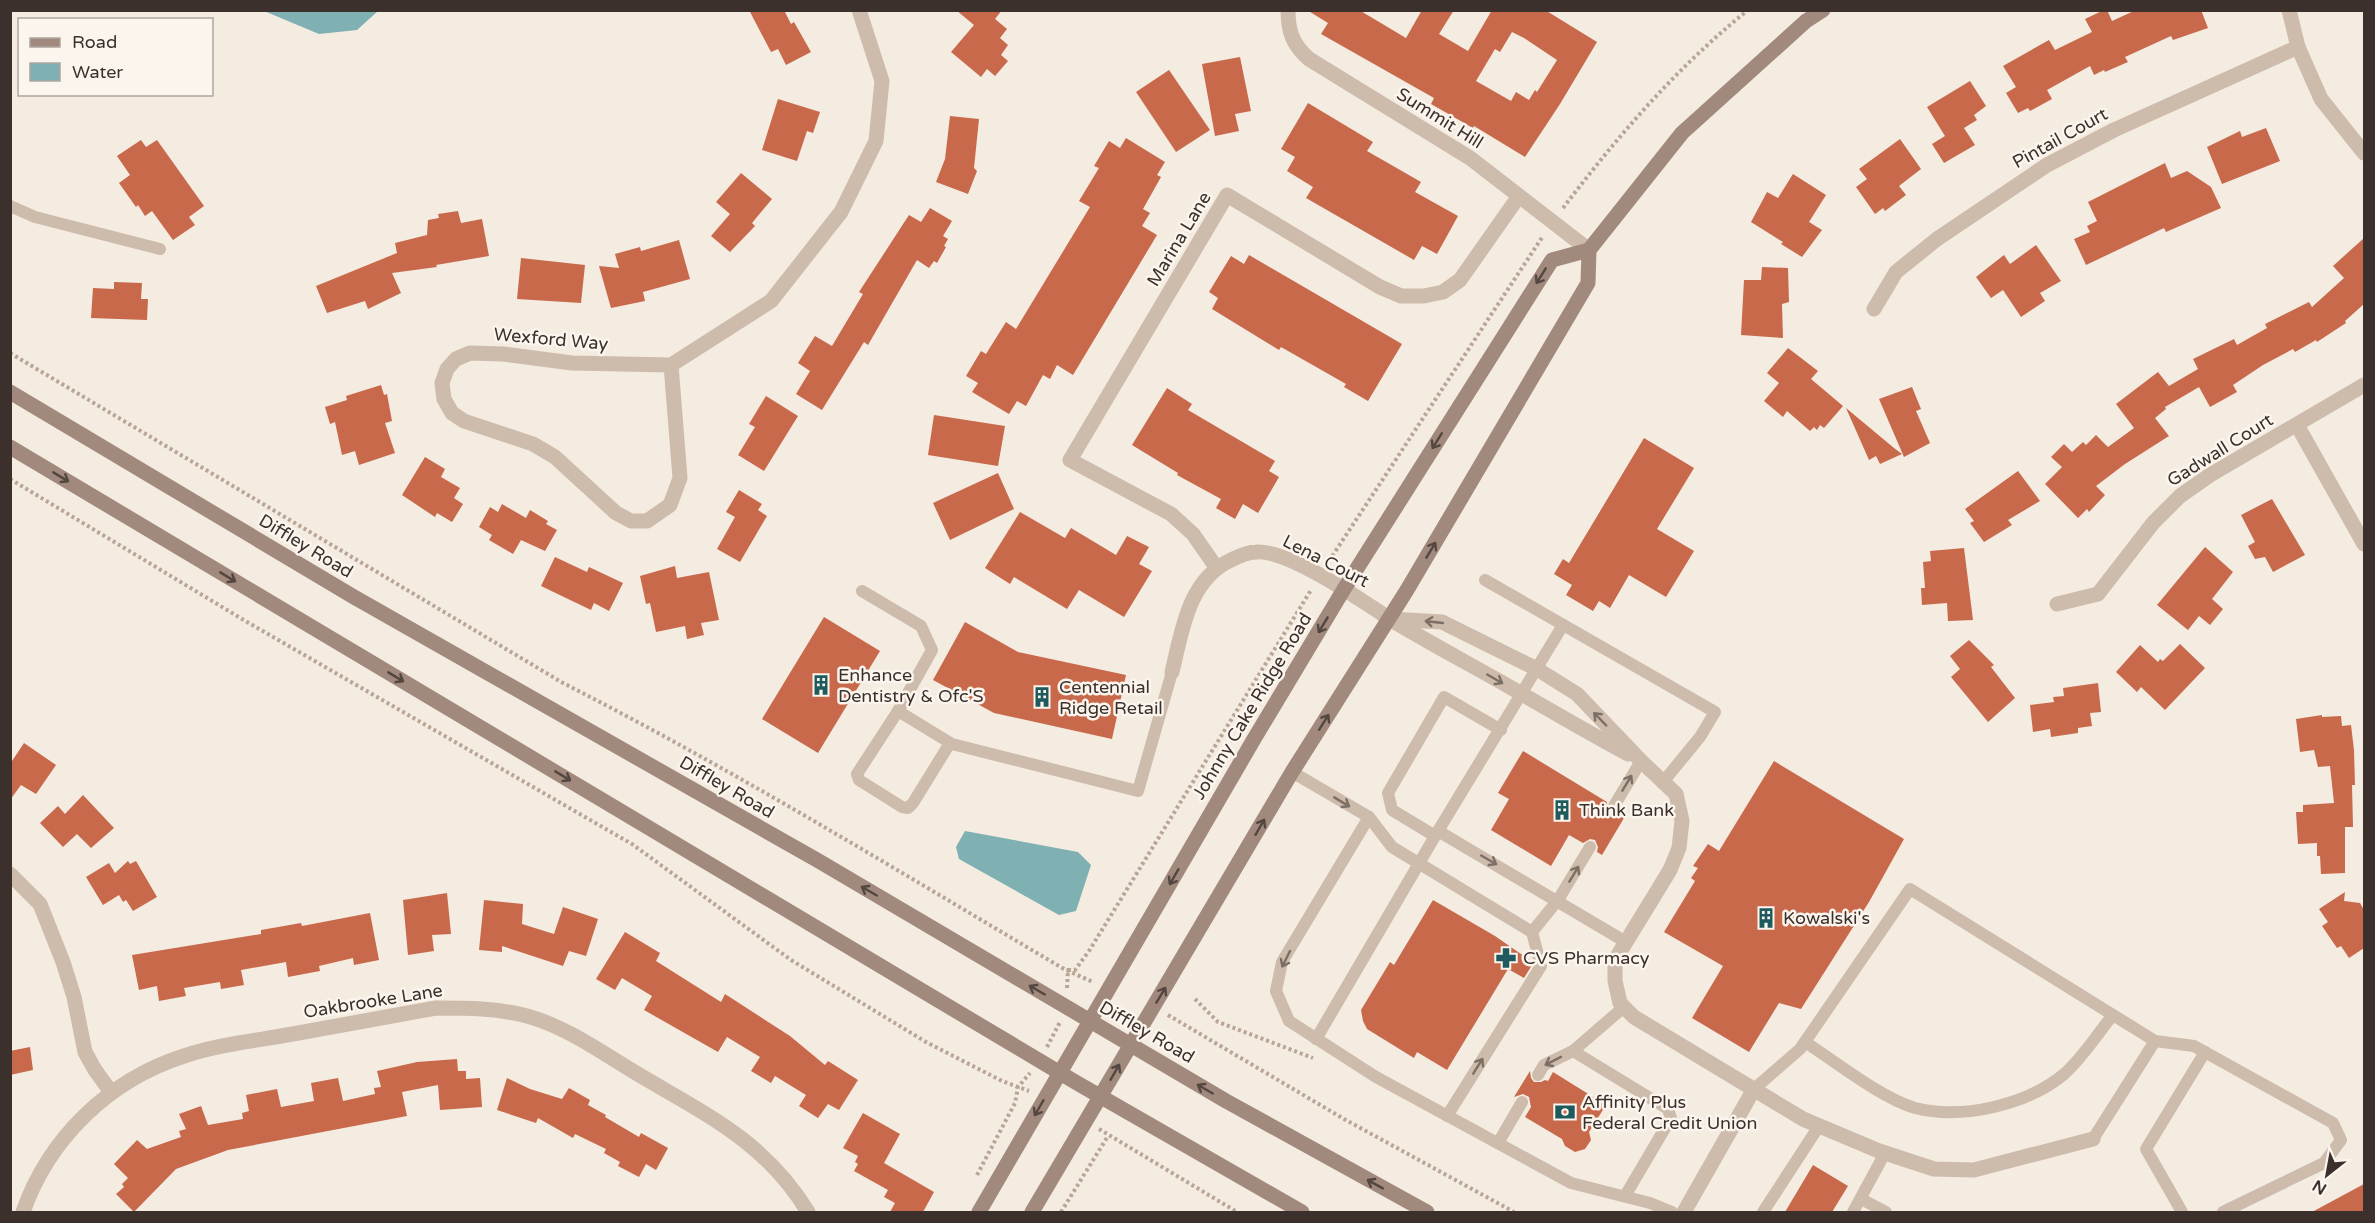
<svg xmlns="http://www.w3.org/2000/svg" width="2375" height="1223" font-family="'Varela Round',sans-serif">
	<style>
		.water { fill: #7fb0b2 }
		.building { fill: #c8694b; fill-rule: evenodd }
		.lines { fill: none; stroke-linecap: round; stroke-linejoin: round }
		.path { stroke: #b9a596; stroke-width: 4; stroke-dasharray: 3 3; stroke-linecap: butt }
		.lane { stroke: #cdbbac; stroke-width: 12 }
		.street { stroke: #cdbbac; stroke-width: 15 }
		.secondary { stroke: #a18a7d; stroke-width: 15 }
		.oneway { stroke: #544640 }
		.oneway2 { stroke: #7d6f65 }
		.labels { text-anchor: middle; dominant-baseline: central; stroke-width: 5; stroke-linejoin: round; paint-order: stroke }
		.street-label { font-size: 18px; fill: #3b302b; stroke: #fbf5ee }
		.poi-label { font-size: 18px; fill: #3b302b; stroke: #fbf5ee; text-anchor: start }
	</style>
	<rect width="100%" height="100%" fill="#f4ebe1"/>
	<g class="water">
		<polygon points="264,11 378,11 357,30 319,34"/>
		<polygon points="965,831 1078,852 1091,865 1076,911 1059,915 959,859 956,847"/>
	</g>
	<g class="building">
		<polygon points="749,10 784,10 791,24 794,22 811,52 786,65 778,49 771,52"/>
		<polygon points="956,10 1002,10 995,19 1007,29 1000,38 1008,45 1001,55 1008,61 995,76 987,69 981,77 951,52 974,25"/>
		<path d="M1307,10H1359L1406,38L1422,10H1454L1439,34L1468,51L1492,10H1545L1597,42L1560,104L1525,157L1474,126L1473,128L1431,104L1434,98L1321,34L1328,23ZM1512,32L1524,38L1557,60L1537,92L1535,90L1529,100L1516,92L1511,101L1476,81L1495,49L1500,52Z"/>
		<polygon points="2104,10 2107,10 2112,21 2136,10 2201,10 2208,28 2173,40 2171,36 2125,57 2128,62 2105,72 2104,70 2094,75 2090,66 2047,90 2052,99 2030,111 2028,108 2018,113 2006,93 2016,87 2003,66 2049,40 2055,50 2092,32 2085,19"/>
		<polygon points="1240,57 1251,111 1235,114 1239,131 1215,136 1202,64"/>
		<polygon points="1169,70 1210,130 1176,152 1136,92"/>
		<polygon points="1970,81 1986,106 1974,115 1977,120 1964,128 1975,145 1944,163 1932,144 1945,136 1927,107"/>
		<polygon points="778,99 820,112 813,133 807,131 797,161 762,150"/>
		<polygon points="1308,103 1373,142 1367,151 1421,182 1415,192 1458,216 1437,254 1422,246 1414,260 1306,198 1313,187 1287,171 1295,157 1281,149"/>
		<polygon points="950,116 979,119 974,168 977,171 968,194 936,182 945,159"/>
		<polygon points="2266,128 2280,161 2222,184 2207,147 2240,131 2242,137"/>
		<polygon points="1126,138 1165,162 1157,175 1161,177 1143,209 1150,213 1142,226 1157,235 1073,375 1057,365 1050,379 1043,375 1026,406 1017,401 1009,414 972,392 978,383 966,376 981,351 986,354 1006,322 1016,329 1090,207 1079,201 1099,168 1094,166 1109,141 1120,148"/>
		<polygon points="1900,139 1921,169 1899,186 1906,195 1885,211 1883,208 1875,214 1856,187 1867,179 1859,169"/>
		<polygon points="141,140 146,147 157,140 204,206 189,217 195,225 173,240 152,211 145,216 138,205 136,207 119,183 130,175 117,156"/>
		<polygon points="2165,163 2171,178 2187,171 2211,187 2221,208 2166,232 2164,228 2086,265 2074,239 2090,232 2087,226 2097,221 2088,202"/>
		<polygon points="741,173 772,199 752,223 755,226 730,252 711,236 730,214 716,202"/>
		<polygon points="1793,174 1826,195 1809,222 1822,230 1802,257 1781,244 1783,242 1751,222 1767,192 1778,198"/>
		<polygon points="930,208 952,221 943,236 948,239 944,246 946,247 937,263 934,261 929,268 917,260 868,345 864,342 822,410 796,394 810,371 798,363 815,336 832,346 863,294 859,292 909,215 921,222"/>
		<polygon points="458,211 461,223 482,219 489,256 436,265 437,267 392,273 401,293 368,309 365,301 327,313 316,286 397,253 395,243 427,235 428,220 439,218 438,214"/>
		<polygon points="2364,238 2364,304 2345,321 2346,323 2317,342 2316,340 2295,352 2293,349 2263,365 2233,385 2237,392 2210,407 2199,387 2165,407 2166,409 2155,418 2169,436 2125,464 2096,486 2105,495 2089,512 2087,509 2078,518 2045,484 2062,467 2051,457 2064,444 2072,452 2083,442 2086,445 2096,435 2108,447 2134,428 2116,404 2158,372 2169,386 2198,369 2193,359 2234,339 2237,345 2267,328 2265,324 2309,302 2312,307 2344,278 2333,266"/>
		<polygon points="679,240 690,279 643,292 645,301 611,308 599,266 619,268 615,254 640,247 641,251"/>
		<polygon points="2036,245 2061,281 2040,293 2045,301 2021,317 2003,290 1991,298 1976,277 2004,255 2010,264"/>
		<polygon points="1249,255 1402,344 1368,401 1344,387 1346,384 1281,347 1279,350 1212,309 1218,298 1209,292 1231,256 1244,264"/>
		<polygon points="521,258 585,265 581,303 517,299"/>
		<polygon points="1762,267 1788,268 1789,302 1782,304 1783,338 1741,335 1744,280 1761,280"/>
		<polygon points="114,282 142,283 141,299 148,299 147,320 91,318 93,288 114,289"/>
		<polygon points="1788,348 1818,371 1811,379 1843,406 1824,428 1820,425 1817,430 1814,427 1810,431 1787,411 1783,417 1764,401 1779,383 1767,373"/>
		<polygon points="381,385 384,395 387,394 392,421 385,423 395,453 359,465 355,451 342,455 335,422 330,424 325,407 347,400 346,396"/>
		<polygon points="1912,387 1921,409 1916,411 1930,443 1904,457 1879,399"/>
		<polygon points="1167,388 1192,404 1188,410 1275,461 1269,471 1279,477 1258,513 1243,504 1235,519 1216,508 1221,499 1177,475 1178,473 1132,445"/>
		<polygon points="766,396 798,416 764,471 738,455 755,427 749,424"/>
		<polygon points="1846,408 1894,448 1902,454 1880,464 1876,456 1869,460"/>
		<polygon points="934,415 1005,426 998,466 928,455"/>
		<polygon points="1644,438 1694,468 1657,529 1694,551 1666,597 1629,575 1610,608 1599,601 1593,611 1566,595 1572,585 1554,574 1563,559 1569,563"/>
		<polygon points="425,457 445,469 441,477 460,488 454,498 463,504 452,522 437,513 435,517 402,495"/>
		<polygon points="2018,471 2040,501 2008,520 2012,525 1984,542 1970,523 1974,521 1965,509"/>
		<polygon points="998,473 1014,509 950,540 933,503"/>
		<polygon points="739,490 762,504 758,510 767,516 740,562 717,549 735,517 726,512"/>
		<polygon points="2272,499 2305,555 2273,572 2265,557 2255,559 2248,546 2255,542 2241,515"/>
		<polygon points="502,504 526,518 530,510 548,521 546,524 557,530 545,551 521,540 513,554 489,540 492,535 479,527 490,507 498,512"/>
		<polygon points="1020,512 1065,538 1071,528 1116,555 1127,536 1149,547 1139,564 1152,571 1124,617 1079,590 1067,609 1014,577 1010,584 985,568"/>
		<polygon points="2205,547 2233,572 2212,599 2223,609 2210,625 2199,616 2188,630 2157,605"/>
		<polygon points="1964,548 1973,620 1948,621 1947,603 1922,605 1921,588 1925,588 1923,562 1931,561 1930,551"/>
		<polygon points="555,557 587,572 589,567 623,583 609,611 594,603 591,610 541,586"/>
		<polygon points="675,566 677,578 709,572 719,620 701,623 704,635 687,639 685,626 656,632 650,603 646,604 640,576"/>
		<polygon points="824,617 880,651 818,753 762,719"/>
		<polygon points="965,622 1018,652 1126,675 1112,739 994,713 933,680"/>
		<polygon points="1969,640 1994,665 1991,667 2015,698 1988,722 1951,677 1960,669 1950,656"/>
		<polygon points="2180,644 2205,668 2165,710 2141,687 2137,692 2116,672 2140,645 2158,662 2160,659 2163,661"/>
		<polygon points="2098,683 2101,712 2090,713 2092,726 2078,728 2078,733 2051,737 2050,729 2033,732 2030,705 2054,702 2053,697 2064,696 2063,688"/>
		<polygon points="2322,715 2322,717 2341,716 2342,726 2351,725 2354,750 2355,785 2352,785 2353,827 2345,827 2345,873 2321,874 2320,856 2317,856 2317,843 2298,844 2296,812 2303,812 2303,805 2334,803 2330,766 2318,767 2314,750 2300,752 2296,719"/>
		<polygon points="24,743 56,765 36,794 21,785 10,800 10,764"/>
		<polygon points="1523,751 1607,802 1606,806 1609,813 1614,814 1621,810 1627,813 1602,855 1597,852 1598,847 1595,840 1590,839 1583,843 1569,835 1551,866 1491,830 1509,799 1498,793"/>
		<polygon points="1774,761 1904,839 1869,902 1801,1009 1779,1003 1749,1052 1692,1018 1723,966 1664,932 1695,881 1691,878 1698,868 1693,866 1708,844 1719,851"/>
		<polygon points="83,795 114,828 91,848 77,834 63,847 40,823 58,806 65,814"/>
		<polygon points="128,861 130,864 136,861 157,897 133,911 126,900 123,902 119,895 103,905 86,877 109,863 115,873"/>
		<polygon points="2345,892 2344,901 2360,903 2364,910 2364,948 2349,958 2341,946 2337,948 2322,926 2328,922 2319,909"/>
		<polygon points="447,893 451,934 432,935 434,951 408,955 403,900"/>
		<polygon points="484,900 523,904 522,924 554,934 563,907 598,919 586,956 569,951 563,966 502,946 502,952 479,950"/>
		<polygon points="1433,900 1495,936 1531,961 1532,965 1524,978 1508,969 1447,1070 1417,1052 1414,1058 1367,1029 1363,1021 1361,1010 1390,962 1394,965"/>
		<polygon points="370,913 379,960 354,965 353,958 319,966 320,971 288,977 286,962 241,970 244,985 221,989 220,982 184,988 186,996 159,1001 157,986 139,990 132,955 261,934 261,930 301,923 302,926"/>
		<polygon points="625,932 660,953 656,961 721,1002 725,994 790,1036 825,1065 828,1061 858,1080 839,1110 828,1104 818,1118 799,1106 806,1095 775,1076 771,1083 751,1071 760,1057 727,1037 718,1052 644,1010 652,996 622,978 615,990 596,979"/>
		<polygon points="30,1047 33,1070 10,1075 10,1051"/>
		<polygon points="457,1059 458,1071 466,1071 466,1079 480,1078 482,1107 440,1110 438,1085 402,1092 407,1116 228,1150 176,1169 134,1212 116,1194 124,1187 122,1184 128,1178 114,1164 137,1140 147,1149 181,1137 179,1131 186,1129 179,1114 201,1106 208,1125 243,1119 242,1113 249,1111 246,1095 277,1089 281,1107 314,1101 311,1083 338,1078 343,1101 375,1094 374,1088 381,1087 377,1071 417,1062"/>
		<polygon points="1530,1071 1531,1078 1534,1082 1541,1082 1545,1080 1548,1081 1553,1072 1606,1105 1589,1132 1591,1140 1585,1149 1575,1152 1565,1146 1562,1139 1525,1117 1531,1107 1529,1097 1523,1094 1514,1097"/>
		<polygon points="507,1078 530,1089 562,1099 569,1088 590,1100 588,1105 606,1115 605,1117 639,1137 641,1133 668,1148 656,1170 646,1164 639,1177 618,1166 620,1162 604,1153 606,1149 575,1134 573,1138 538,1118 536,1123 497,1110"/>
		<polygon points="863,1113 900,1134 884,1163 934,1192 923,1212 890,1212 895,1203 884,1197 888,1190 854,1171 858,1164 855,1162 858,1156 843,1148"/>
		<polygon points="1813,1165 1848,1186 1832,1212 1785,1212"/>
		<polygon points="2364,1184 2364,1212 2312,1212"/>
	</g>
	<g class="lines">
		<g class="path">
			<path d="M1563,208C1618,136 1676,68 1748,10"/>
			<path d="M10,353L563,683C734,770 898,871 1064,969L1093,982"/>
			<polyline points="10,479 247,622 632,844 791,960 926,1042 1002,1081 1029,1091"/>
			<polyline points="1329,561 1543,236"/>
			<polyline points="1067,988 1068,970 1075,970 1089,951 1311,590"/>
			<polyline points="1195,999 1218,1022 1313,1058"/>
			<polyline points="1168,1015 1344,1119 1514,1212"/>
			<polyline points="1047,1047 1060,1022"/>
			<polyline points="1099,1129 1237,1212"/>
			<polyline points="977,1175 1015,1103 1018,1087 1030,1073"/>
			<polyline points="1061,1212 1108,1136"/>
		</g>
		<g class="lane">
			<polyline points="10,206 35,217 160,249"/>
			<polyline points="1485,580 1715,712 1700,737 1663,782"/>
			<polyline points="862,591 921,626 932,650 898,711 952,744 1138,791 1172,672"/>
			<polyline points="898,711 857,774 859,780 902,807 908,808 913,803 950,743"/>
			<polyline points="1292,772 1369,817 1282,962 1276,991 1289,1021 1376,1077 1571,1183 1650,1203 1672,1212"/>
			<polyline points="1614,806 1641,761"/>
			<polyline points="1369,817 1392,847 1532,932 1541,966 1447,1116"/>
			<polyline points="1438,831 1626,942"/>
			<polyline points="1435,836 1392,810 1388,793 1444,697 1501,730"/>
			<polyline points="1532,932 1558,900 1590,847"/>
			<polyline points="1624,1007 1573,1051 1668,1109 1671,1118 1625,1196"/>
			<polyline points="1316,1039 1438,831 1563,625"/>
			<polyline points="2155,1041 2194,1046 2333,1123 2341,1140 2324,1163 2223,1212"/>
			<path d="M1805,1042C1836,1062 1881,1098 1915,1108C1962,1120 2026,1105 2063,1075C2081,1060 2098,1033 2113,1015"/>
			<polyline points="1538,1075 1544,1065 1573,1051"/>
			<polyline points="1754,1089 1800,1049 1910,889 2155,1041 2093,1139"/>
			<polyline points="1498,1143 1522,1102"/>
			<polyline points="1861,1199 1886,1212"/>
			<polyline points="1763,1212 1819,1126"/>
			<polyline points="1853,1212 1885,1153"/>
			<polyline points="2182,1212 2146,1149 2205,1052"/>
		</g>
		<g class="street">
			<path d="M1288,10C1288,32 1293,45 1309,59L1470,158L1589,250"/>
			<polyline points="2289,10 2298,47 2321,99 2364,153"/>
			<polyline points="1874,309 1896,272 1937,239 2047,165 2114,130 2298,47"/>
			<polyline points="671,365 680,478 670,505 647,521 631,521 616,513 555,457 533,444 464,421 452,413 444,399 442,383 447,369 456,359 470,353 503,354 572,363 671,365 771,301 841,212 876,141 882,81 859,10"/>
			<polyline points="2297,425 2364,544"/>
			<polyline points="1216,567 1193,534 1171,514 1070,460 1227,195 1380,287 1401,296 1424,296 1443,292 1460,280 1519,196"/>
			<polyline points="2057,604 2098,594 2153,523 2180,496 2210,475 2364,385"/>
			<polyline points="1390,619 1442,622 1537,669 1577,694 1641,761 1676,794 1682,821 1679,848 1670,870 1615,960 1615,981 1620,1003 1634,1017 1803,1119 1879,1151 1934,1169 1974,1170 2093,1139"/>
			<path d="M1172,672C1182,631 1188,580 1231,560C1239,556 1248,552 1256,552C1288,549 1362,601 1390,619C1426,641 1464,661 1501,682C1543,706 1585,731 1628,754"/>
			<polyline points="10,874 40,904 63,962 74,997 85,1052 95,1070 111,1092"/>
			<path d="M23,1212C49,1138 109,1080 184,1056C217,1045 253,1041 287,1035C337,1026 386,1017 436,1008C466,1008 497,1008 527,1016C567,1027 601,1052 636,1073C705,1114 765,1141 808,1212"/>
			<polyline points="1684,1212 1754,1089"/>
		</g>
		<g class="secondary">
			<polyline points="10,392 354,597 817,860 1226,1101 1427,1212"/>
			<polyline points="10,447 1077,1083 1302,1212"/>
			<polyline points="979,1212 1254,739 1344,589 1552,260 1589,250 1682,133 1806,21 1823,10"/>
			<polyline points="1032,1212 1292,772 1407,590 1588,283 1589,250"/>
		</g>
	</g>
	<defs><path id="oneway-shaft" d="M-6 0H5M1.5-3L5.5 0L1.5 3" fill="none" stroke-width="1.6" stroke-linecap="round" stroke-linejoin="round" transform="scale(1.5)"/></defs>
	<g class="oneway">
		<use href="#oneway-shaft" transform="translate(1541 276) rotate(122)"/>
		<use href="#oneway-shaft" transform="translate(1437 441) rotate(122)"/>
		<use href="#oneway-shaft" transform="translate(61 477) rotate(31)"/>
		<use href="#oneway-shaft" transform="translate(1431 550) rotate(-59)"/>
		<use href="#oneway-shaft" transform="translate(228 577) rotate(31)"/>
		<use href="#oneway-shaft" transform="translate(1323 625) rotate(121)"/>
		<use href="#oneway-shaft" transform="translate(396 677) rotate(31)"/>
		<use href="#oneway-shaft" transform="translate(1324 722) rotate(-58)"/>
		<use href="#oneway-shaft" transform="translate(563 776) rotate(31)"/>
		<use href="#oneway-shaft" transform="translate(1260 827) rotate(-60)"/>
		<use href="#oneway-shaft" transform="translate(1174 877) rotate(120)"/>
		<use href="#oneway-shaft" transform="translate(869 891) rotate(-150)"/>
		<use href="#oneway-shaft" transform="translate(1037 990) rotate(-150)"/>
		<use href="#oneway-shaft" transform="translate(1161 995) rotate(-59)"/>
		<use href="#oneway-shaft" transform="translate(1115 1072) rotate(-60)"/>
		<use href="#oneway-shaft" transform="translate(1205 1089) rotate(-150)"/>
		<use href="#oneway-shaft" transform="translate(1039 1108) rotate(120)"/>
		<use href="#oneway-shaft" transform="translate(1375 1184) rotate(-151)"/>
	</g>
	<g class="oneway2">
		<use href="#oneway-shaft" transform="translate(1434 622) rotate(-174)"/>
		<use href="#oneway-shaft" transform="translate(1495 679) rotate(30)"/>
		<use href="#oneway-shaft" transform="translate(1600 719) rotate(-134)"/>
		<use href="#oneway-shaft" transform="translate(1627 783) rotate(-59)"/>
		<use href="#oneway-shaft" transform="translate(1342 802) rotate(31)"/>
		<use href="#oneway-shaft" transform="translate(1489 860) rotate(30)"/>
		<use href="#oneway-shaft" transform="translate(1574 874) rotate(-59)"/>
		<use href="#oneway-shaft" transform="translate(1286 959) rotate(116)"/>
		<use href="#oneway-shaft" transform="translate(1553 1061) rotate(153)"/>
		<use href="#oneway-shaft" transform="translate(1478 1066) rotate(-58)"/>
	</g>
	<defs>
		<g id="building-bare" transform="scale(1.62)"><path d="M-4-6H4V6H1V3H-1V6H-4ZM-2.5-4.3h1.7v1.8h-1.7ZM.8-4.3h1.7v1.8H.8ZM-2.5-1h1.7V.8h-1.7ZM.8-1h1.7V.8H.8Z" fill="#1f5a5e" stroke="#fbf5ee" stroke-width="2.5" paint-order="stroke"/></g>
		<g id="pharmacy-bare" transform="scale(1.62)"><path d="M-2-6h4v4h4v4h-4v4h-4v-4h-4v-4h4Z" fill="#1f5a5e" stroke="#fbf5ee" stroke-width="2.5" paint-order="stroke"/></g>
		<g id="bank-bare" transform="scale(1.62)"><path d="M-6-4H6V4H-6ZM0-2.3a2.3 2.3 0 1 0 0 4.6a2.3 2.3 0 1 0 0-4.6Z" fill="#1f5a5e" stroke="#fbf5ee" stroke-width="2.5" paint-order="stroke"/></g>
	</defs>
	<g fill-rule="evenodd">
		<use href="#building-bare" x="821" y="685"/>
		<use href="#building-bare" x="1042" y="697"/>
		<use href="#building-bare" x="1562" y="810"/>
		<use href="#building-bare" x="1766" y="918"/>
		<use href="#pharmacy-bare" x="1506" y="958"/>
		<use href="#bank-bare" x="1565" y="1112"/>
	</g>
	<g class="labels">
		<g class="street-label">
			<text transform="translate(1440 118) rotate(32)">Summit Hill</text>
			<text transform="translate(2060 138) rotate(-29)">Pintail Court</text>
			<text transform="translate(1179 239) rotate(-59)">Marina Lane</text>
			<text transform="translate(551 339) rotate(5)">Wexford Way</text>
			<text transform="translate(2220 450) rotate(-32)">Gadwall Court</text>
			<text transform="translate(306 546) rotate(31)">Diffley Road</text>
			<text transform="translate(1326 561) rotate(27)">Lena Court</text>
			<text transform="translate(1252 706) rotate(-59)">Johnny Cake Ridge Road</text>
			<text transform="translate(727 787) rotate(30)">Diffley Road</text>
			<text transform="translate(373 1001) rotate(-9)">Oakbrooke Lane</text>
			<text transform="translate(1147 1032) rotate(30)">Diffley Road</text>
		</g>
		<g class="poi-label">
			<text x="838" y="675">Enhance<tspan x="838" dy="21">Dentistry &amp; Ofc'S</tspan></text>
			<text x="1059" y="687">Centennial<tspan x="1059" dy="21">Ridge Retail</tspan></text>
			<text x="1579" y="810">Think Bank</text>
			<text x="1783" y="918">Kowalski's</text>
			<text x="1523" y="958">CVS Pharmacy</text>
			<text x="1582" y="1102">Affinity Plus<tspan x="1582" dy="21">Federal Credit Union</tspan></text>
		</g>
	</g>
	<rect width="2375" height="1223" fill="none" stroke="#3b302b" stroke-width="24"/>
	<rect x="18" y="18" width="195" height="78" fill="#fbf5ee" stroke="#aea6a0" stroke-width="1.5"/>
	<rect x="30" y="38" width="30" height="9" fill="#a18a7d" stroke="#aea6a0" stroke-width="1.5"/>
	<text x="72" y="48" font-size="18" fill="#3b302b">Road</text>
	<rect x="30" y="63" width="30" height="18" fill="#7fb0b2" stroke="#aea6a0" stroke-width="1.5"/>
	<text x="72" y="78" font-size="18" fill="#3b302b">Water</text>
	<g transform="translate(2327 1175) rotate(211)" stroke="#fbf5ee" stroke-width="4.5" paint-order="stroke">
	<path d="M0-4.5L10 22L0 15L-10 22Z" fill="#3b302b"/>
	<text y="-9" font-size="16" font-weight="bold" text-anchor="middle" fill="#3b302b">N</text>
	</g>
</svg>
